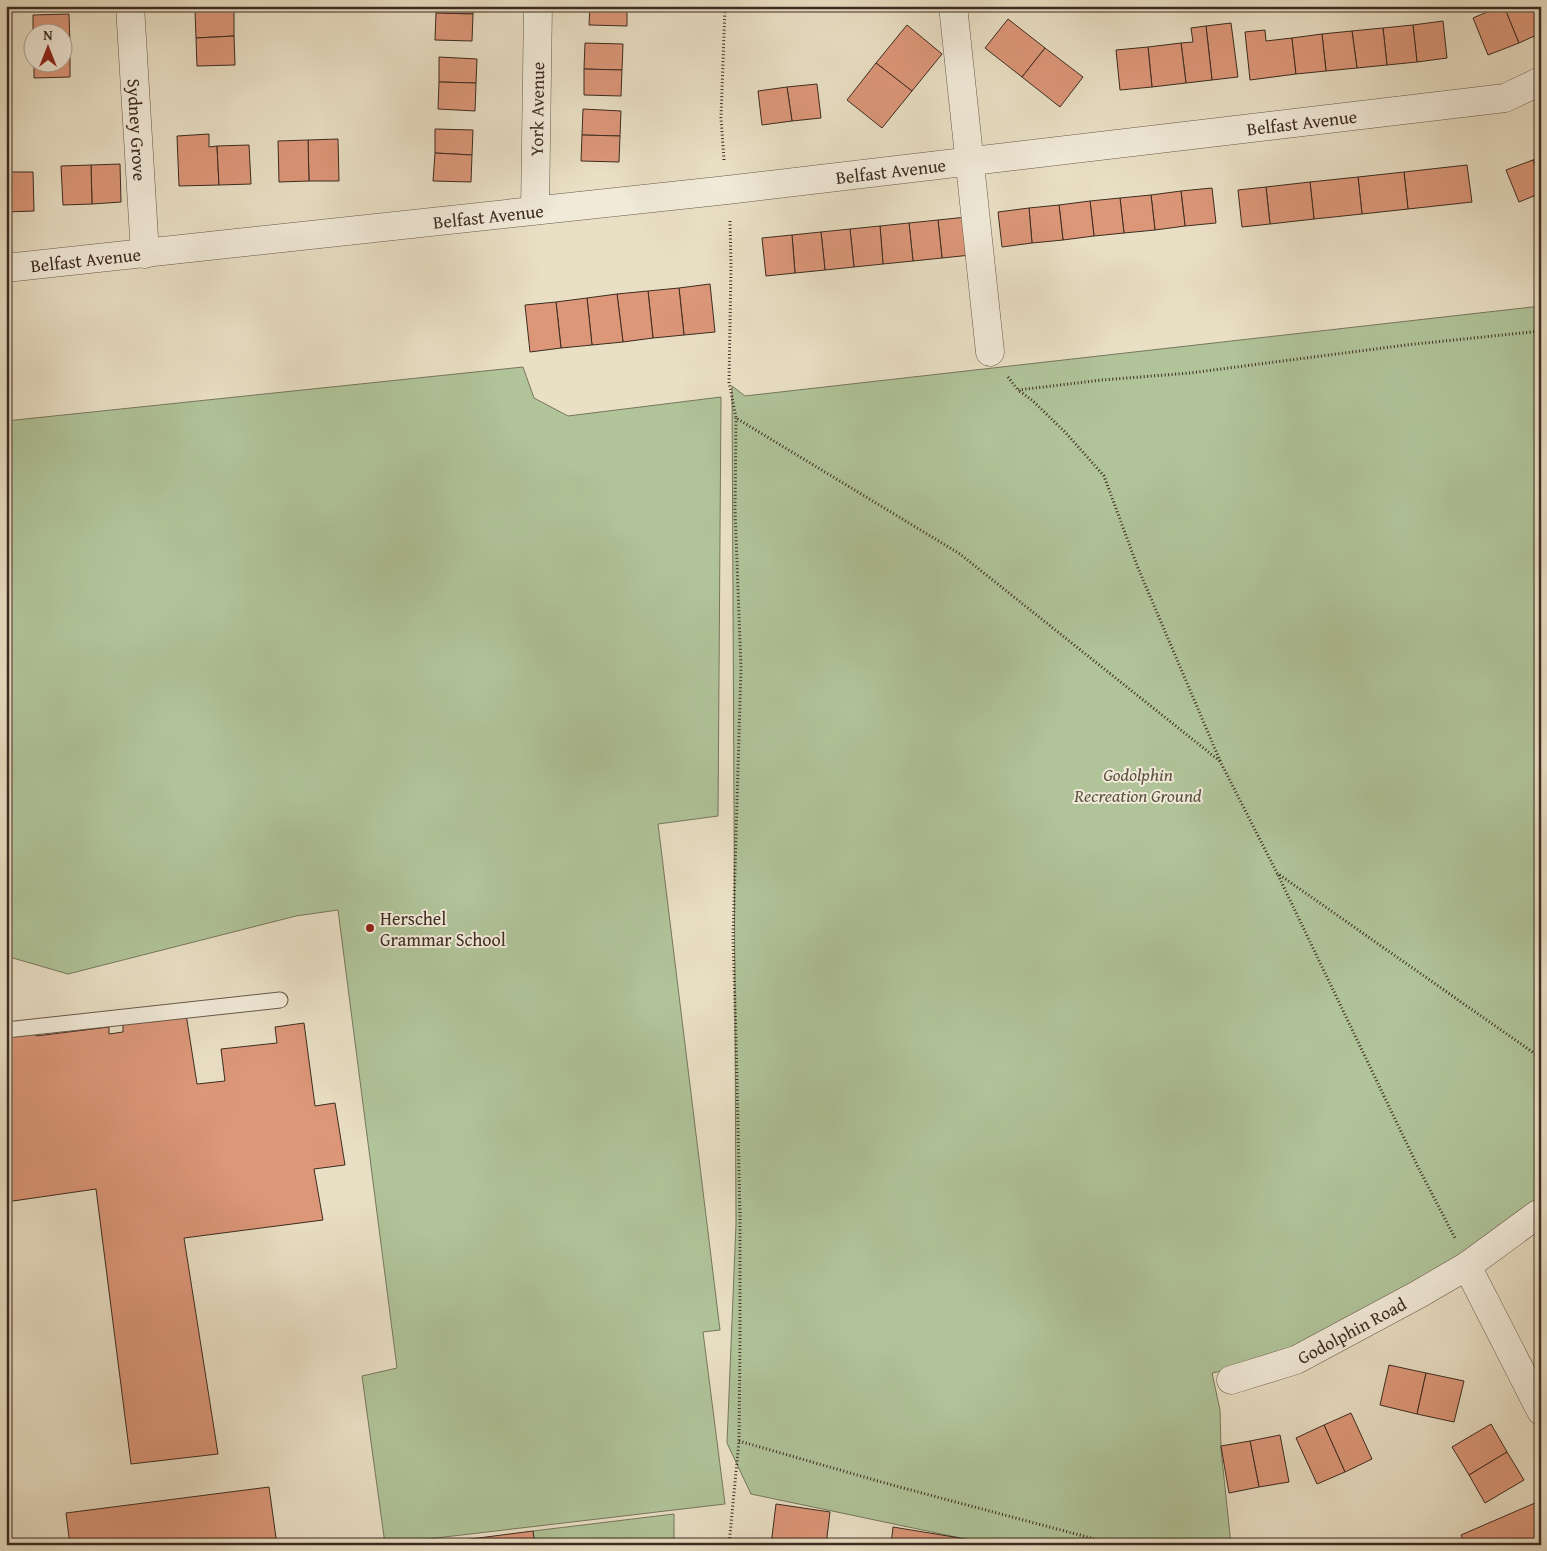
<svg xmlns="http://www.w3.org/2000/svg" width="1547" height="1551" font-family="'Gentium Book Plus',serif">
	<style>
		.green { fill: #b0c399; stroke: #76775d }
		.building { fill: #dc9779; stroke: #3d2b21 }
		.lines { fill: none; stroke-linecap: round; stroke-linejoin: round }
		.lane-casing { stroke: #68584a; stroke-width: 17 }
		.street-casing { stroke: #68584a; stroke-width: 29 }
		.path { stroke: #3d2b21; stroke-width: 3; stroke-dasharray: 1 2.5; stroke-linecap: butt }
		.lane { stroke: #f1ead9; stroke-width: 15 }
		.street { stroke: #f1ead9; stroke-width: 28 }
		.poi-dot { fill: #8f2418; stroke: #f1ead9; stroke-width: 2 }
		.labels { text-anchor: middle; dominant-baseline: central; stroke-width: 4; stroke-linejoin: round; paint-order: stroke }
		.street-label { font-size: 18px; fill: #3d2b21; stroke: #f1ead9 }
		.park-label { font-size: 18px; font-style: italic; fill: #5a513f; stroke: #f1ead9 }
		.poi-label { font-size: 18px; fill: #3d2b21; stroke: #f1ead9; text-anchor: start }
	</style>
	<rect width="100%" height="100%" fill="#e9dfc4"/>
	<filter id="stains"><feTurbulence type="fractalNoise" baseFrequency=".004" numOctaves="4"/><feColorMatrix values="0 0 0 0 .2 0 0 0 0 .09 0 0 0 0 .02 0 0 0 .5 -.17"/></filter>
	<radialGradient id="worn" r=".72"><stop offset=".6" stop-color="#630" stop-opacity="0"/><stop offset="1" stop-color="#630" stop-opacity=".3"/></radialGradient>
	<g class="green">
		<polygon points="1541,306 1541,1209 1284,1358 1212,1373 1220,1410 1221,1449 1231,1545 994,1545 751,1494 727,1443 736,1224 732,386 745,396"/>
		<polygon points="523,367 534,398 568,416 721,397 718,816 658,824 720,1330 703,1332 725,1504 385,1544 362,1376 397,1368 338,910 296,916 68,974 6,956 6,421"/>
		<polygon points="674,1514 674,1545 535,1545 533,1531"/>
	</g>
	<g class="building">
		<polygon points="436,6 474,6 473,14 436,13"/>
		<polygon points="590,6 627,6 627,26 589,25"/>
		<polygon points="1501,6 1504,6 1519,43 1488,55 1473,18"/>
		<polygon points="1504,6 1539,6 1541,33 1519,43"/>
		<polygon points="234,9 234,36 196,38 195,10"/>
		<polygon points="436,13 473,14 472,41 435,40"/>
		<polygon points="69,14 70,45 62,46 62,32 33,32 33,15"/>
		<polygon points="1008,19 1045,48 1022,77 985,48"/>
		<polygon points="1443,21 1447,58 1417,62 1413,25"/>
		<polygon points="1231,23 1238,77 1212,80 1206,26"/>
		<polygon points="907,25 942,54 912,91 876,63"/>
		<polygon points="1413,25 1417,62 1387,65 1383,28"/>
		<polygon points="1206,26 1212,80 1186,83 1181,43 1193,42 1191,28"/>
		<polygon points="1383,28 1387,65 1357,68 1352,31"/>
		<polygon points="1265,30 1266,41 1292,38 1296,74 1250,80 1245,32"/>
		<polygon points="1352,31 1357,68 1326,71 1322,34"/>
		<polygon points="1322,34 1326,71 1296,74 1292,38"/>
		<polygon points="234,36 235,65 197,66 196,38"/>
		<polygon points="585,43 623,44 622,70 584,69"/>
		<polygon points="1181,43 1186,83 1152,87 1148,47"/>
		<polygon points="70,45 70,77 34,78 34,62 62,62 62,46"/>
		<polygon points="1148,47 1152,87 1120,90 1116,50"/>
		<polygon points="1045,48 1083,77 1060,107 1022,77"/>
		<polygon points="439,57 477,59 476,83 439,82"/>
		<polygon points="876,63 912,91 882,128 847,100"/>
		<polygon points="584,69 622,70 621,96 584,95"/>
		<polygon points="439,82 476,83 475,111 438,109"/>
		<polygon points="817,84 821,118 792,121 787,87"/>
		<polygon points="787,87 792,121 762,125 758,91"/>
		<polygon points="583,109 621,111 620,136 582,135"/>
		<polygon points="435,129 473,130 472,155 435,153"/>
		<polygon points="209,134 209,147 217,146 219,185 179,186 177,136"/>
		<polygon points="582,135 620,136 619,162 581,161"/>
		<polygon points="338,139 339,181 309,181 308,140"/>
		<polygon points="308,140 309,181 279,182 278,141"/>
		<polygon points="249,145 251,184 219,185 217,146"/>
		<polygon points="435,153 472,155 471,182 433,181"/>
		<polygon points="1541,156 1541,180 1533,160"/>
		<polygon points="1533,160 1541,180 1541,193 1519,202 1506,170"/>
		<polygon points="120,164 121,202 92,204 91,165"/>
		<polygon points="91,165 92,204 63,205 61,166"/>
		<polygon points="1467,165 1472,202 1408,209 1404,172"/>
		<polygon points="6,172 33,172 34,211 6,212"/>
		<polygon points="1404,172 1408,209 1362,214 1358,177"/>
		<polygon points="1358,177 1362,214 1314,219 1310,182"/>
		<polygon points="1310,182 1314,219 1270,224 1266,187"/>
		<polygon points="1266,187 1270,224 1242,227 1238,190"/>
		<polygon points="1212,188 1216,223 1185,226 1181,191"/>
		<polygon points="1181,191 1185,226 1155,230 1151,195"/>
		<polygon points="1151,195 1155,230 1124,233 1120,198"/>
		<polygon points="1120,198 1124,233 1094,236 1090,201"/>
		<polygon points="1090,201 1094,236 1063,240 1059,205"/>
		<polygon points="1059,205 1063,240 1032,243 1029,208"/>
		<polygon points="1029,208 1032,243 1002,247 998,212"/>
		<polygon points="967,217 971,255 942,258 938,220"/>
		<polygon points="938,220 942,258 913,261 909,223"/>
		<polygon points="909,223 913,261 883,264 880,226"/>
		<polygon points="880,226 883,264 854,267 850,229"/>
		<polygon points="850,229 854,267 825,270 821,232"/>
		<polygon points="821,232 825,270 795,273 792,235"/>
		<polygon points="792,235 795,273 766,276 762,238"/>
		<polygon points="710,284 715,332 684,335 679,288"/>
		<polygon points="679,288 684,335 653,338 648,291"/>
		<polygon points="648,291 653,338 623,342 617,294"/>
		<polygon points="617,294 623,342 592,345 587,298"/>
		<polygon points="587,298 592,345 561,348 556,302"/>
		<polygon points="556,302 561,348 530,352 525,305"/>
		<polygon points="186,1014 197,1084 225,1081 221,1049 277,1043 275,1027 304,1023 315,1106 335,1103 345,1165 314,1169 323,1220 184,1238 218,1454 131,1464 96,1189 6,1202 6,1035 34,1031 36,1036 109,1027 109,1034 123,1032 123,1020"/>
		<polygon points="1389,1365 1426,1373 1417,1414 1380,1405"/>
		<polygon points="1426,1373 1464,1381 1454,1422 1417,1414"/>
		<polygon points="1351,1413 1372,1459 1345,1472 1324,1425"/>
		<polygon points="1491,1424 1507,1452 1469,1475 1452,1447"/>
		<polygon points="1324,1425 1345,1472 1317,1484 1296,1438"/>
		<polygon points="1280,1435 1289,1482 1259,1487 1250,1441"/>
		<polygon points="1250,1441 1259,1487 1229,1493 1221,1446"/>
		<polygon points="1507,1452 1524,1480 1485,1503 1469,1475"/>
		<polygon points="269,1487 277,1545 70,1545 66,1513"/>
		<polygon points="1535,1503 1541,1516 1541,1537 1524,1545 1465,1545 1461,1535"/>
		<polygon points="776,1504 830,1512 826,1545 771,1545"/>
		<polygon points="893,1527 972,1540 972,1545 891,1545"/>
		<polygon points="533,1531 535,1545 424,1545"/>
	</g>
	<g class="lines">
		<g class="lane-casing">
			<polyline id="lane" points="6,1030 280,1000"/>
		</g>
		<g class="street-casing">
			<g id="street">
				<path id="s1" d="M130,6L145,254"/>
				<polyline points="953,6 990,352"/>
				<path id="s2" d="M535,210L538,6"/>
				<path id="s3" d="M6,268L727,190L1505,98L1541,81"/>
				<polyline points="1467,1266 1541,1411"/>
				<path id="s4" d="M1231,1380L1296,1360L1419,1294L1467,1266L1538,1214"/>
			</g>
		</g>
		<g class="path">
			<polyline points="724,160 721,118 725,6"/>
			<polyline points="730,221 731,266 729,382 736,418 960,554 1221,762"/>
			<polyline points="1541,331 1406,345 1190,373 1102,380 1018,390 1033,401 1066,433 1104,476 1138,568 1221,763 1277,873 1541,1058"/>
			<polyline points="1008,377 1018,390"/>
			<polyline points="1278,875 1418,1167 1455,1238"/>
			<polyline points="739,1441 892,1485 1117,1545"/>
			<polyline points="729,1545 739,1441 740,1340 740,1216 736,1038 733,937 741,668 735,510 736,418"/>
		</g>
		<use href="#lane" class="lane"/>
		<use href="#street" class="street"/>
	</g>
	<circle class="poi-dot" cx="370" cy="928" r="5"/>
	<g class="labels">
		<g class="street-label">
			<text stroke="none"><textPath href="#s2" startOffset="101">York Avenue</textPath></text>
			<text stroke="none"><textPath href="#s3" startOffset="1304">Belfast Avenue</textPath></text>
			<text stroke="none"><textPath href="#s1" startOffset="124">Sydney Grove</textPath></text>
			<text stroke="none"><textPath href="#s3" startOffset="890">Belfast Avenue</textPath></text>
			<text stroke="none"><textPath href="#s3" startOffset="485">Belfast Avenue</textPath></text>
			<text stroke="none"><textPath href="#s3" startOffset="80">Belfast Avenue</textPath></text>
			<text stroke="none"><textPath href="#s4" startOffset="131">Godolphin Road</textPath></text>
		</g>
		<g class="park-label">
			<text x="1138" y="774">Godolphin<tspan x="1138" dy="21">Recreation Ground</tspan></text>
		</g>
		<g class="poi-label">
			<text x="380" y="918">Herschel<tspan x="380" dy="21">Grammar School</tspan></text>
		</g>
	</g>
	<rect width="1547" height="1551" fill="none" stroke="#e9dfc4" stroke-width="25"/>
	<rect x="8" y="8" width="1532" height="1536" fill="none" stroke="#3d2b21" stroke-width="2.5"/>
	<rect x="12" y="12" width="1522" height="1526" fill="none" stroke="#3d2b21"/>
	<g transform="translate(48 48)"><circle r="24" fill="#f1ead9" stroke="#a99e8f"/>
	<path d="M0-4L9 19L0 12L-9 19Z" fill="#8f2418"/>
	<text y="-8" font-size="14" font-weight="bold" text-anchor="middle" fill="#3d2b21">N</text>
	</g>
	<rect width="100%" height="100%" filter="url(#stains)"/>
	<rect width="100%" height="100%" fill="url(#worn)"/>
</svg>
